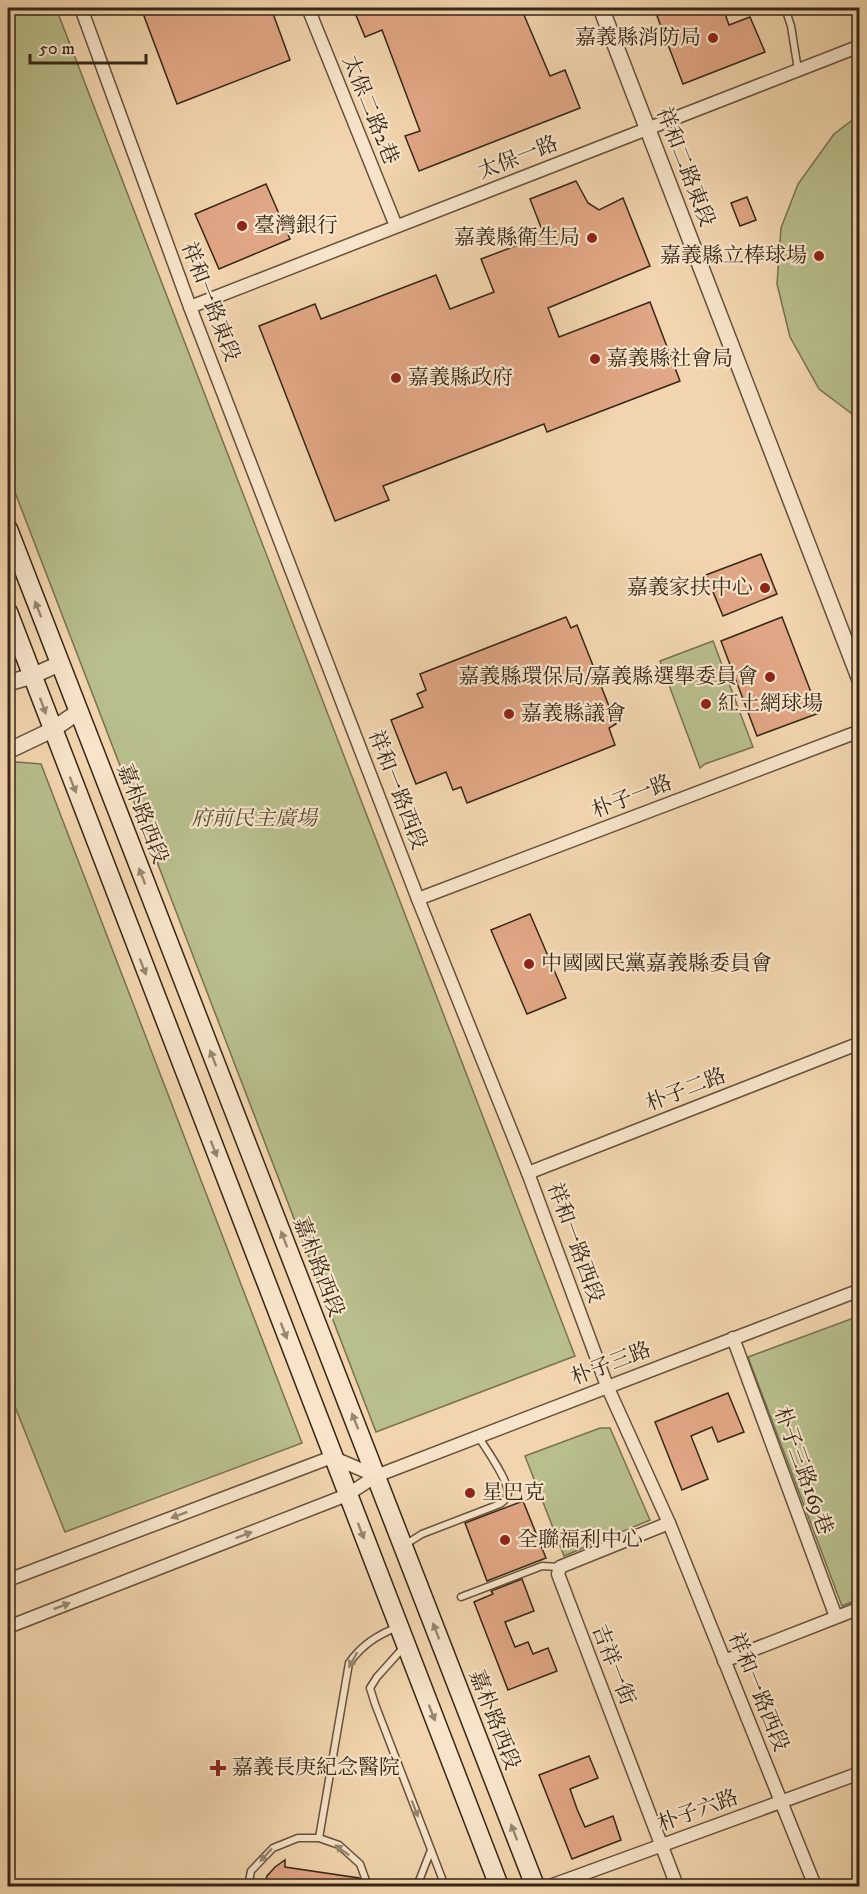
<svg xmlns="http://www.w3.org/2000/svg" width="867" height="1894" font-family="'IM FELL DW Pica','Noto Serif TC',serif">
	<style>
		.green { fill: #b8be8c; stroke: #777251; stroke-width: 1.5 }
		.building { fill: #e1a685; stroke: #362716; stroke-width: 1.5 }
		.lines { fill: none; stroke-linecap: round; stroke-linejoin: round }
		.service-casing { stroke: #65523c; stroke-width: 9 }
		.minor-casing { stroke: #65523c; stroke-width: 15 }
		.tertiary-casing { stroke: #65523c; stroke-width: 18 }
		.secondary-casing { stroke: #362716; stroke-width: 21 }
		.service { stroke: #f7e4ca; stroke-width: 6 }
		.minor { stroke: #f7e4ca; stroke-width: 12 }
		.tertiary { stroke: #f7e4ca; stroke-width: 15 }
		.secondary { stroke: #f7e4ca; stroke-width: 18 }
		.oneway { fill: #968670 }
		.poi-dot { fill: #8f2418; stroke: #f7e4ca; stroke-width: 2 }
		.labels { text-anchor: middle; dominant-baseline: central; stroke-width: 4.5; stroke-linejoin: round; paint-order: stroke }
		.poi-label { font-size: 21px; fill: #362716; stroke: #f7e4ca; text-anchor: start }
		.street-label { font-size: 21px; fill: #362716; stroke: #f7e4ca }
		.park-label { font-size: 21px; font-style: italic; fill: #564d34; stroke: #f7e4ca }
	</style>
	<rect width="100%" height="100%" fill="#f2d5ae"/>
	<filter id="stains"><feTurbulence type="fractalNoise" baseFrequency=".00333" numOctaves="4"/><feColorMatrix values="0 0 0 0 .2 0 0 0 0 .09 0 0 0 0 .02 0 0 0 .5 -.17"/></filter>
	<radialGradient id="worn" r=".72"><stop offset=".6" stop-color="#630" stop-opacity="0"/><stop offset="1" stop-color="#630" stop-opacity=".3"/></radialGradient>
	<g class="green">
		<polygon points="8,8 56,8 575,1356 376,1432 8,474"/>
		<polygon points="859,115 859,419 819,389 790,337 777,284 781,228 798,184 834,134"/>
		<polygon points="713,641 753,747 705,764 700,768 660,661"/>
		<polygon points="17,762 41,764 302,1443 65,1532 8,1389 8,768"/>
		<polygon points="859,1316 859,1599 842,1606 748,1357"/>
		<polygon points="600,1428 610,1428 650,1520 564,1556 525,1456"/>
	</g>
	<g class="building">
		<polygon points="141,8 271,8 290,60 177,104"/>
		<polygon points="353,8 521,8 550,76 565,70 580,108 419,171 405,136 420,131 382,30 365,37"/>
		<polygon points="654,8 723,8 729,25 750,17 765,52 683,84"/>
		<polygon points="576,181 588,203 599,210 623,198 650,266 548,308 559,337 650,302 680,381 547,432 544,424 383,486 389,500 335,521 259,326 315,304 321,319 436,275 450,309 494,292 481,259 544,235 530,199"/>
		<polygon points="266,184 290,239 219,269 195,214"/>
		<polygon points="747,197 756,220 740,226 731,203"/>
		<polygon points="761,554 777,594 723,616 706,575"/>
		<polygon points="566,617 571,628 577,625 616,724 609,728 615,745 467,803 461,787 453,790 446,772 416,784 391,720 423,707 417,694 426,690 420,674"/>
		<polygon points="782,617 819,713 757,736 721,641"/>
		<polygon points="530,914 566,998 527,1014 491,930"/>
		<polygon points="728,1393 744,1432 718,1442 712,1427 691,1436 708,1479 682,1490 655,1422"/>
		<polygon points="523,1501 546,1558 487,1581 465,1523"/>
		<polygon points="522,1579 534,1611 505,1622 515,1647 528,1642 533,1654 548,1648 557,1671 508,1690 474,1602 493,1594 491,1591"/>
		<polygon points="589,1756 598,1778 570,1789 577,1809 585,1827 613,1816 621,1840 572,1859 539,1775"/>
		<polygon points="285,1860 285,1867 359,1878 363,1887 263,1887 267,1876 275,1867"/>
	</g>
	<g class="lines">
		<g class="service-casing">
			<g id="service">
				<polyline points="785,8 791,26 798,70"/>
				<path d="M406,1544L422,1534L500,1504C502,1503 506,1499 507,1497C513,1485 485,1448 478,1436"/>
				<polyline points="461,1597 542,1566 559,1567"/>
				<polyline points="403,1648 377,1677 370,1688 375,1704 445,1886"/>
				<path d="M319,1838L349,1663C362,1645 377,1635 398,1627"/>
				<polyline points="248,1886 251,1871 273,1848 298,1838 319,1838 339,1845 360,1864 368,1886"/>
				<polyline points="417,1886 431,1850"/>
			</g>
		</g>
		<g class="minor-casing">
			<g id="minor">
				<polyline points="81,8 190,307 418,899 528,1173 607,1386 669,1523 815,1886"/>
				<polyline points="308,8 396,226"/>
				<polyline points="190,307 860,46"/>
				<polyline points="418,899 860,731"/>
				<polyline points="528,1173 860,1043"/>
				<polyline points="733,1338 836,1617"/>
				<polyline points="669,1523 560,1567 558,1574 677,1886"/>
				<polyline points="8,1580 332,1457 376,1476"/>
				<polyline points="8,1627 347,1495 376,1476 860,1290"/>
				<polyline points="724,1661 860,1608"/>
				<polyline points="550,1886 860,1773"/>
			</g>
		</g>
		<g class="tertiary-casing">
			<g id="tertiary">
				<polyline points="601,8 860,680"/>
				<polyline points="8,683 32,676 59,664"/>
				<polyline points="8,751 52,730 78,712"/>
			</g>
		</g>
		<g class="secondary-casing">
			<g id="secondary">
				<polyline points="8,529 535,1886"/>
				<polyline points="8,612 499,1886"/>
			</g>
		</g>
		<use href="#service" class="service"/>
		<use href="#minor" class="minor"/>
		<use href="#tertiary" class="tertiary"/>
		<use href="#secondary" class="secondary"/>
	</g>
	<defs><path id="oneway-solid" d="M-6-.8H1V-3.2L6.5 0L1 3.2V.8H-6Z" transform="scale(1.5)"/></defs>
	<g class="oneway">
		<use href="#oneway-solid" transform="translate(38 609) rotate(-111)"/>
		<use href="#oneway-solid" transform="translate(43 706) rotate(70)"/>
		<use href="#oneway-solid" transform="translate(73 785) rotate(69)"/>
		<use href="#oneway-solid" transform="translate(142 876) rotate(-111)"/>
		<use href="#oneway-solid" transform="translate(143 967) rotate(69)"/>
		<use href="#oneway-solid" transform="translate(213 1058) rotate(-111)"/>
		<use href="#oneway-solid" transform="translate(214 1149) rotate(69)"/>
		<use href="#oneway-solid" transform="translate(284 1239) rotate(-111)"/>
		<use href="#oneway-solid" transform="translate(284 1331) rotate(69)"/>
		<use href="#oneway-solid" transform="translate(355 1421) rotate(-111)"/>
		<use href="#oneway-solid" transform="translate(179 1515) rotate(159)"/>
		<use href="#oneway-solid" transform="translate(361 1531) rotate(69)"/>
		<use href="#oneway-solid" transform="translate(244 1535) rotate(-21)"/>
		<use href="#oneway-solid" transform="translate(62 1606) rotate(-21)"/>
		<use href="#oneway-solid" transform="translate(436 1631) rotate(-111)"/>
		<use href="#oneway-solid" transform="translate(353 1660) rotate(119)"/>
		<use href="#oneway-solid" transform="translate(432 1713) rotate(69)"/>
		<use href="#oneway-solid" transform="translate(415 1809) rotate(69)"/>
		<use href="#oneway-solid" transform="translate(514 1832) rotate(-111)"/>
		<use href="#oneway-solid" transform="translate(342 1850) rotate(-144)"/>
		<use href="#oneway-solid" transform="translate(266 1855) rotate(133)"/>
	</g>
	<g class="poi-dot">
		<circle cx="713" cy="38" r="6"/>
		<circle cx="242" cy="226" r="6"/>
		<circle cx="592" cy="238" r="6"/>
		<circle cx="819" cy="256" r="6"/>
		<circle cx="595" cy="359" r="6"/>
		<circle cx="396" cy="378" r="6"/>
		<circle cx="765" cy="588" r="6"/>
		<circle cx="770" cy="677" r="6"/>
		<circle cx="706" cy="704" r="6"/>
		<circle cx="509" cy="714" r="6"/>
		<circle cx="529" cy="964" r="6"/>
		<circle cx="470" cy="1493" r="6"/>
		<circle cx="505" cy="1540" r="6"/>
		<path d="M215 1759h6v6h6v6h-6v6h-6v-6h-6v-6h6z"/>
	</g>
	<g class="labels">
		<g class="poi-label">
			<text x="701" y="38" text-anchor="end">嘉義縣消防局</text>
			<text x="254" y="226">臺灣銀行</text>
			<text x="580" y="238" text-anchor="end">嘉義縣衛生局</text>
			<text x="807" y="256" text-anchor="end">嘉義縣立棒球場</text>
			<text x="607" y="359">嘉義縣社會局</text>
			<text x="408" y="378">嘉義縣政府</text>
			<text x="753" y="588" text-anchor="end">嘉義家扶中心</text>
			<text x="758" y="677" text-anchor="end">嘉義縣環保局/嘉義縣選舉委員會</text>
			<text x="718" y="704">紅土網球場</text>
			<text x="521" y="714">嘉義縣議會</text>
			<text x="541" y="964">中國國民黨嘉義縣委員會</text>
			<text x="482" y="1493">星巴克</text>
			<text x="517" y="1540">全聯福利中心</text>
			<text x="232" y="1768">嘉義長庚紀念醫院</text>
		</g>
		<g class="street-label">
			<text transform="translate(370 110) rotate(68)">太保二路2巷</text>
			<text transform="translate(518 158) rotate(-21)">太保一路</text>
			<text transform="translate(685 167) rotate(69)">祥和二路東段</text>
			<text transform="translate(210 302) rotate(69)">祥和一路東段</text>
			<text transform="translate(397 790) rotate(69)">祥和一路西段</text>
			<text transform="translate(632 797) rotate(-21)">朴子一路</text>
			<text transform="translate(142 814) rotate(69)">嘉朴路西段</text>
			<text transform="translate(686 1090) rotate(-21)">朴子二路</text>
			<text transform="translate(575 1243) rotate(70)">祥和一路西段</text>
			<text transform="translate(318 1267) rotate(69)">嘉朴路西段</text>
			<text transform="translate(611 1364) rotate(-21)">朴子三路</text>
			<text transform="translate(803 1471) rotate(70)">朴子三路169巷</text>
			<text transform="translate(613 1665) rotate(69)">吉祥一街</text>
			<text transform="translate(758 1692) rotate(68)">祥和一路西段</text>
			<text transform="translate(494 1720) rotate(69)">嘉朴路西段</text>
			<text transform="translate(698 1811) rotate(-20)">朴子六路</text>
		</g>
		<g class="park-label">
			<text x="254" y="819">府前民主廣場</text>
		</g>
	</g>
	<rect width="867" height="1894" fill="none" stroke="#f2d5ae" stroke-width="30"/>
	<rect x="9" y="9" width="849" height="1876" fill="none" stroke="#362716" stroke-width="3"/>
	<rect x="15" y="15" width="837" height="1864" fill="none" stroke="#362716" stroke-width="1.5"/>
	<path d="M30 54v9h116v-9" fill="none" stroke="#362716" stroke-width="3"/>
	<text x="39" y="54" font-size="18" fill="#362716" stroke="#f7e4ca" stroke-width="4.5" paint-order="stroke">50 m</text>
	<rect width="100%" height="100%" filter="url(#stains)"/>
	<rect width="100%" height="100%" fill="url(#worn)"/>
</svg>
